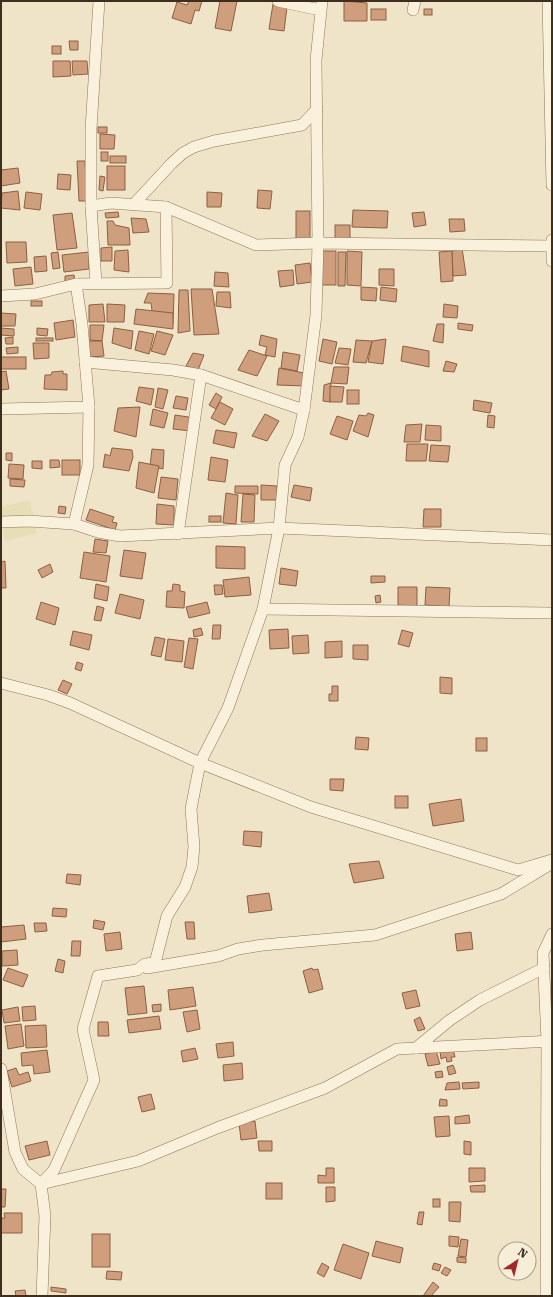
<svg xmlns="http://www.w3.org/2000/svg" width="553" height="1297" font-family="'Roboto Serif',serif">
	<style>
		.farmland { fill: #e6deb5 }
		.building { fill: #cf9f7d; stroke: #8d5f41 }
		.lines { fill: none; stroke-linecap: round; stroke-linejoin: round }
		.minor-casing { stroke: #8d765c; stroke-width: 12 }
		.minor { stroke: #faf1dc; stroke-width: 11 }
	</style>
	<rect width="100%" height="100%" fill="#f0e4c8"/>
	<polygon class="farmland" points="30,500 37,533 5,541 1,521 1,507"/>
	<g class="building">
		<polygon points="189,1 202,1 199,11 195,10 191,24 172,18 177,2 187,5"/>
		<polygon points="220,1 237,1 231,31 215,28"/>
		<polygon points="344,1 367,3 367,21 344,21"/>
		<polygon points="273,4 287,7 284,31 269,29"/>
		<rect x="371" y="9" width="15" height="11"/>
		<rect x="424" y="9" width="8" height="6"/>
		<polygon points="69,41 78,41 78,50 70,50"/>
		<rect x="52" y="46" width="9" height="8"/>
		<polygon points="53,61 70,61 71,76 53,77"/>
		<polygon points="72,61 87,61 88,74 73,75"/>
		<rect x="98" y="127" width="9" height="6"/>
		<polygon points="100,134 115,135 114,149 100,149"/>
		<rect x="101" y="152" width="7" height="9"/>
		<rect x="110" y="156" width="16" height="7"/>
		<polygon points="77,161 85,161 87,201 79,201"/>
		<rect x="107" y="166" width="18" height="24"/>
		<polygon points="18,168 20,183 1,186 1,170"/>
		<polygon points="58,174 71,175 70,190 57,189"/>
		<polygon points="100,176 105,177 103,191 99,190"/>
		<polygon points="258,190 272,191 270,209 257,208"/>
		<polygon points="18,191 20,210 1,208 2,193"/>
		<polygon points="26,192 42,194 40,210 24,208"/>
		<polygon points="207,192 222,193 221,207 207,207"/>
		<polygon points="353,210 388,211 387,228 352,227"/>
		<rect x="296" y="211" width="14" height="28"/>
		<polygon points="118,212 119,217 106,218 105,213"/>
		<polygon points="424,212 426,225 414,227 412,213"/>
		<polygon points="72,213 77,248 57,250 53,215"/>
		<polygon points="131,218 146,219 149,232 133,233"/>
		<polygon points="449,219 464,219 465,231 450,232"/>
		<polygon points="107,221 113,221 115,225 129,228 130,245 108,245"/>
		<rect x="335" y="225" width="15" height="14"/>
		<polygon points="6,242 26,242 27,262 7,263"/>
		<polygon points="112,247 112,261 101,261 101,248"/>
		<polygon points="462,248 466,275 453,276 452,251"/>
		<polygon points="128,250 129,272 114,270 115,251"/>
		<rect x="321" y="251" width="15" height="34"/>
		<polygon points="347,251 362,252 361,286 347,285"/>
		<polygon points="452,251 453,281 441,282 439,252"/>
		<polygon points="58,252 60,268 53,269 51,253"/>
		<polygon points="89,252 89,269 64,272 62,255"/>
		<polygon points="338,252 346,252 345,286 338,286"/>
		<polygon points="46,256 47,271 35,272 34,257"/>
		<polygon points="310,263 312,282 297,284 295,265"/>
		<polygon points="31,267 33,284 15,286 13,269"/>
		<polygon points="379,269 394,269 394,286 379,285"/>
		<polygon points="293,270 294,285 280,287 278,271"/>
		<polygon points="215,272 228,273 229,287 214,286"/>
		<polygon points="74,275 75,281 65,282 65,276"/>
		<polygon points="361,287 377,288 376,301 361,300"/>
		<polygon points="381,287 397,289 396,302 380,300"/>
		<polygon points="191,289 212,289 219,334 194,335"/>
		<polygon points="179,290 188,290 190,331 178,333"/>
		<polygon points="217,292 230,292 231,308 216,306"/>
		<polygon points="148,293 174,294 173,324 154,326 151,303 144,303"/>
		<rect x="31" y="301" width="11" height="5"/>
		<polygon points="103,304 105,322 89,322 89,305"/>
		<polygon points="107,304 125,305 124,322 107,322"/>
		<polygon points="444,304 458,306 457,318 443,317"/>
		<polygon points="136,309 173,313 173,329 134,324"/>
		<polygon points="1,313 16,314 15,326 1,326"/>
		<polygon points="73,320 75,337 56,340 54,323"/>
		<polygon points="458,323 473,325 472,331 458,329"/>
		<polygon points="437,324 444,324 443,343 433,341"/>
		<polygon points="90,325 104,325 102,341 90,340"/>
		<polygon points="1,328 14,329 14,336 1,335"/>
		<polygon points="37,328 48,329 47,336 37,335"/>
		<polygon points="114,328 133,331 131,349 112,343"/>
		<polygon points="139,331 154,334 149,354 135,350"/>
		<polygon points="157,331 173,335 165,355 151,351"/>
		<polygon points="261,335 277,339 275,357 265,355 267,347 259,345"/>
		<polygon points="13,337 13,344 6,344 5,338"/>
		<rect x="36" y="338" width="17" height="3"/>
		<polygon points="323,339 337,342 332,364 319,361"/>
		<polygon points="386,339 383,364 368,362 372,341"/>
		<polygon points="356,340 372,341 366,363 353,362"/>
		<polygon points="88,341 102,341 104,356 89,357"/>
		<polygon points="33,343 49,343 49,358 34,359"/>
		<polygon points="403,346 429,351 429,367 401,361"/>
		<polygon points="18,347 18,353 7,354 6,348"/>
		<polygon points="339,348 351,349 348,365 335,363"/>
		<polygon points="249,350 267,356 257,376 238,370"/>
		<polygon points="283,352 300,355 297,371 281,368"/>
		<polygon points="193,353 204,355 198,370 186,366"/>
		<rect x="1" y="357" width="25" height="12"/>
		<polygon points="446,361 457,364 454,372 443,371"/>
		<polygon points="334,367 349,367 347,384 331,383"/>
		<polygon points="279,368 309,374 305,386 277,385"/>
		<polygon points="6,371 9,389 1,390 1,372"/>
		<polygon points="63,371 63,374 67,374 67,390 44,389 45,375 51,375 52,372"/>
		<polygon points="331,383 330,402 323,401 324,385"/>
		<polygon points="330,386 344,387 342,402 330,402"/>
		<polygon points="139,387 154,389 151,405 136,401"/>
		<polygon points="158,388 168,390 163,409 155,407"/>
		<rect x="347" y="390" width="12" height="14"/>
		<polygon points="216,393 222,397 216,409 209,405"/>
		<polygon points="176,396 188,398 186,410 173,408"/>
		<polygon points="474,400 492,403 490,413 473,410"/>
		<polygon points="220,402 233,409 225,425 211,418"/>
		<polygon points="140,407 136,437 114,431 118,408"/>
		<polygon points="153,409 168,413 164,428 150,425"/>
		<polygon points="368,413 374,415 368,437 353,431 359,415 366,416"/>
		<polygon points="265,414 279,421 267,441 252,436"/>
		<polygon points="175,415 195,418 191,431 173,429"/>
		<polygon points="488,415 495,416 494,428 487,427"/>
		<polygon points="337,416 353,421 347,440 330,434"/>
		<polygon points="422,424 420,442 404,442 406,425"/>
		<polygon points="426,425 441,426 441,441 425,440"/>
		<polygon points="216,430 237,433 234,448 213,443"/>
		<polygon points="407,444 428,444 426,461 406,461"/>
		<polygon points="431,445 450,446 448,462 429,461"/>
		<polygon points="112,448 132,450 133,457 129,471 103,467 105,454 110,456"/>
		<polygon points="152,449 164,450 163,469 150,466"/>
		<polygon points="6,453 12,453 12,461 6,460"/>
		<polygon points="211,457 228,460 225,482 208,480"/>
		<polygon points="50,460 59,460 60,467 50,468"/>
		<rect x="62" y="460" width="18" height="15"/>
		<polygon points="32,461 42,461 42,469 32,468"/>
		<polygon points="139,462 159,466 154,493 136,488"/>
		<polygon points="9,464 24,465 23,479 8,478"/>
		<polygon points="161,477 178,479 176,500 158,498"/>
		<polygon points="10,479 25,480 24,487 10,486"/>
		<polygon points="261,485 277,486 277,500 261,500"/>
		<polygon points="294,485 312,488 310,501 291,497"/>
		<polygon points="235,486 258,486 258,494 235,493"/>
		<polygon points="226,493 238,495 236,524 223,523"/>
		<polygon points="243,494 255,495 254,522 241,522"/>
		<polygon points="157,504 174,506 174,525 156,524"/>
		<polygon points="59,506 66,507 65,514 58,513"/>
		<polygon points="90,509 114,517 112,522 117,523 115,530 86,520"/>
		<polygon points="424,509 441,509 441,527 423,527"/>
		<rect x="209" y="516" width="12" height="6"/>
		<polygon points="95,539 108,541 106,553 93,552"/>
		<polygon points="216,546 245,547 245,569 216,568"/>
		<polygon points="124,550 146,553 142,579 120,576"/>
		<polygon points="84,552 110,556 106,582 80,578"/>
		<polygon points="5,561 6,588 1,588 1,562"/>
		<polygon points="50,564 53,572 42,578 38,570"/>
		<polygon points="281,568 298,571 296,586 279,584"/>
		<polygon points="371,576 385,576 385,582 371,583"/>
		<polygon points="249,577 251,595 225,597 223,580"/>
		<polygon points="96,584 109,587 107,601 94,598"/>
		<polygon points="173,584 180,585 180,591 185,592 184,608 166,607 167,591 172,591"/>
		<polygon points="214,585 222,585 223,594 215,595"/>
		<polygon points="398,587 417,587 417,606 398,605"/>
		<polygon points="426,587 450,588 449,607 425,605"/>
		<polygon points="120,594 144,600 140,619 115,613"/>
		<polygon points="380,595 381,602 376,603 375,596"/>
		<polygon points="41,602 59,608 55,625 36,619"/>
		<polygon points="207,602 210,613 189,618 186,607"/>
		<polygon points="97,606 104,608 101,621 94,620"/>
		<polygon points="213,625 221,625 220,639 212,639"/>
		<polygon points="201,628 203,635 194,637 193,630"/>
		<polygon points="288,629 289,648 270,649 269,630"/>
		<polygon points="402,630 413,633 409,647 398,644"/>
		<polygon points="73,631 92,635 89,650 70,645"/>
		<polygon points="308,635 309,653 293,654 292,636"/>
		<polygon points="155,637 165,639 161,657 151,655"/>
		<polygon points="189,638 198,639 193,669 184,667"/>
		<polygon points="168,639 184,641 182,662 165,660"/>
		<polygon points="342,641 342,657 325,658 325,642"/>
		<polygon points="353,645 368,645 368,660 353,659"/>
		<polygon points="77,662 83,664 81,671 75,669"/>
		<polygon points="440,677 452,678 452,694 440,693"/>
		<polygon points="63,680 72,684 67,694 58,690"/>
		<polygon points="332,686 338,686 338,701 329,701 329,694 332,694"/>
		<polygon points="356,737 369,738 368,750 355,749"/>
		<rect x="476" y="738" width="11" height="13"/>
		<polygon points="330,779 344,779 343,791 330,790"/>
		<rect x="395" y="796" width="13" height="12"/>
		<polygon points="461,799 464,821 433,826 429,804"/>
		<polygon points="244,831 262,832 261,847 243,845"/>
		<polygon points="379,861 384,878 354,883 349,864"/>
		<polygon points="67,874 81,875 80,885 66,883"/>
		<polygon points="269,893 272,910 249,913 247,896"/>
		<polygon points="53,908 67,909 66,917 52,916"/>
		<polygon points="94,920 105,922 103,930 93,928"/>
		<polygon points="185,922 194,922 195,939 187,939"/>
		<polygon points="34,923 46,923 47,931 35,932"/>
		<polygon points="24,925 26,939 1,942 1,927"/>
		<polygon points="120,932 122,949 106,951 104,934"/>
		<polygon points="471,932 473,949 457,951 455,934"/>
		<polygon points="72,941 81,941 80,956 71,956"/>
		<polygon points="17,950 18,965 2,966 2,951"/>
		<polygon points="58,959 65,961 63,973 55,971"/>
		<polygon points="8,968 28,975 23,987 3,980"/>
		<polygon points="312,968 313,970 318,969 323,989 309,993 303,971"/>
		<polygon points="144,986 147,1013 128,1015 125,988"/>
		<polygon points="193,987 196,1006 170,1010 168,990"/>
		<polygon points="416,990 420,1006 406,1009 402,993"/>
		<polygon points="161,1004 161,1011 153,1012 152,1005"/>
		<polygon points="35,1006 36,1020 23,1021 22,1007"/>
		<polygon points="18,1007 20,1021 4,1023 2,1010"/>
		<polygon points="197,1010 200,1029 187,1032 183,1012"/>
		<polygon points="159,1016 161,1029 129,1033 127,1020"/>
		<polygon points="420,1017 425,1029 418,1031 414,1020"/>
		<polygon points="98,1022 108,1022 109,1036 98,1036"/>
		<polygon points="21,1024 24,1046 8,1049 5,1026"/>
		<polygon points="46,1025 47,1047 26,1048 25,1026"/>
		<polygon points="233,1042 234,1056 218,1058 216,1044"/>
		<polygon points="195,1048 198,1059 183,1062 181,1051"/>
		<polygon points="453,1049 455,1057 451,1057 452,1061 447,1062 446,1057 441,1059 440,1051"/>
		<polygon points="47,1050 50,1072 34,1074 33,1065 22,1066 21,1053"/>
		<polygon points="436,1051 440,1064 428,1066 425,1054"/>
		<polygon points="242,1063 243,1079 224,1081 223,1065"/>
		<polygon points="453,1065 456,1073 449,1075 447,1067"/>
		<polygon points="16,1068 19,1075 28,1072 31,1081 12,1087 7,1071"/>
		<polygon points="442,1071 443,1077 436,1078 435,1072"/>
		<polygon points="459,1082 460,1089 445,1090 447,1083"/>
		<polygon points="479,1082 479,1088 463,1089 462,1083"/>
		<polygon points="151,1094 155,1109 142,1112 138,1097"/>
		<polygon points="440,1099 447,1100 447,1106 439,1106"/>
		<polygon points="469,1115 470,1123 455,1124 455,1117"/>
		<polygon points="449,1116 450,1136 436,1137 434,1117"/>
		<polygon points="255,1121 257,1138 241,1140 239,1123"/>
		<polygon points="47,1141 50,1155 29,1160 25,1146"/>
		<polygon points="258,1141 272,1141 272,1151 259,1151"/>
		<polygon points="464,1141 471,1142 471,1155 464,1154"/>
		<polygon points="326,1168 334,1168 334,1183 318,1183 318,1175 326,1176"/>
		<polygon points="469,1168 485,1168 485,1181 469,1182"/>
		<rect x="266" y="1183" width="16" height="16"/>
		<polygon points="485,1185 485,1192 471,1192 470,1186"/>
		<polygon points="326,1187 335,1187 335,1201 326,1202"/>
		<polygon points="1,1189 6,1189 5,1207 1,1207"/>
		<rect x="433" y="1199" width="7" height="8"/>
		<polygon points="449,1202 461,1202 460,1222 449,1221"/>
		<polygon points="419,1212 424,1212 422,1225 417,1224"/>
		<polygon points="4,1213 22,1213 22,1233 1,1233 1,1218 5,1218"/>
		<rect x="92" y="1234" width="18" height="33"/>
		<polygon points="449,1236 459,1237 458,1247 449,1246"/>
		<polygon points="461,1239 468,1240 466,1257 458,1256"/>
		<polygon points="376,1241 403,1248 400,1263 372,1256"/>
		<polygon points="343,1244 369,1253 361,1279 334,1270"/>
		<polygon points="457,1257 466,1258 466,1263 457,1262"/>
		<polygon points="322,1263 329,1267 324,1277 317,1273"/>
		<polygon points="434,1263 441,1265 439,1271 432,1269"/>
		<polygon points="445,1267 451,1270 447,1276 441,1273"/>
		<polygon points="107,1271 122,1272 121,1280 106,1279"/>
		<polygon points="433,1282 439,1287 431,1296 423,1296"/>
		<polygon points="51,1287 66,1289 66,1293 51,1291"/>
		<polygon points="25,1290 26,1296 16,1296 15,1291"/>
	</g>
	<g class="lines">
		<g class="minor-casing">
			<g id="minor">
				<polyline points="278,1 320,10"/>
				<polyline points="548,1 552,185"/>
				<polyline points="413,10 415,1"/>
				<polyline points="134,204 172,163 183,153 194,147 214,141 302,125 317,109"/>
				<polyline points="91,206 111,203 166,207 256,245 318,243 552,246"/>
				<polyline points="552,240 552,261"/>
				<polyline points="96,283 91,206 91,129 99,1"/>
				<polyline points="76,284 82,324 89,407"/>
				<polyline points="1,296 35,294 76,284 167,283 166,207"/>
				<polyline points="85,362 173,370 201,375 304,410"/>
				<polyline points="1,409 89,407 88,465 74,524 98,532 120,536 279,528 552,540"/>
				<polyline points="1,522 29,521 74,524"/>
				<polyline points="178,534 201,375"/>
				<polyline points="263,609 552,613"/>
				<polyline points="1,683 48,695 70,703 200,763 311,807 518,870 552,860"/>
				<polyline points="147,968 218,956 238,949 263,945 375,935 501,894 549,865"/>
				<polyline points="416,1048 552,1041"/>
				<polyline points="1,1069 15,1152 23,1169 41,1184 45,1216 42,1296"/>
				<polyline points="41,1184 54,1170 94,1080 83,1029 98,976 137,970 145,964 155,963 167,916 185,887 192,867 194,847 191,809 200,763 228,708 263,609 279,528 285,465 298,437 304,410 316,315 318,243 316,60 322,1"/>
				<polyline points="41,1184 138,1161 217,1128 325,1088 397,1049 416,1048 450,1020 480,1000 544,968"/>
				<polyline points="546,1296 547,1041 543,953 552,934"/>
			</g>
		</g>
		<use href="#minor" class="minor"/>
	</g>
	<rect width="553" height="1297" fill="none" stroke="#3d2e20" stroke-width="4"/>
	<g transform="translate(517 1261) rotate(35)"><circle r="19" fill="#f7eed8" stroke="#ada18e"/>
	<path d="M0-3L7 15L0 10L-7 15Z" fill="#9e2a2b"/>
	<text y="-6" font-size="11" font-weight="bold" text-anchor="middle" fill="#3d2e20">N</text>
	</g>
</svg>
